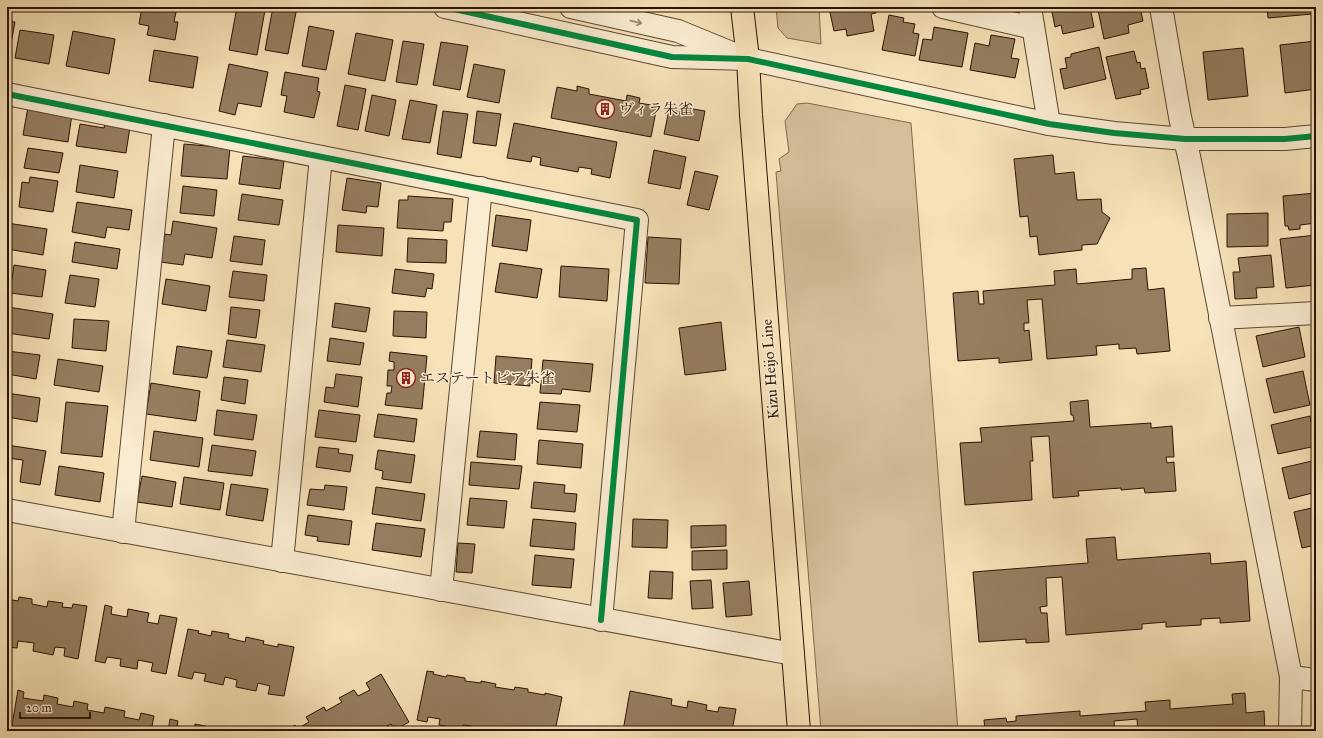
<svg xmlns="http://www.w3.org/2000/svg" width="1323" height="738" font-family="'IM FELL Great Primer','Noto Serif JP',serif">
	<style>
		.green { fill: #d4bf99; stroke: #7f684c }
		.building { fill: #957e60; stroke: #2a1200 }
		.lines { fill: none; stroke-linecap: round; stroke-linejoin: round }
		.minor-casing { stroke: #5d462e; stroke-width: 24 }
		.major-casing { stroke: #2a1200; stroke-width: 24 }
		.minor { stroke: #faecd1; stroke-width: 22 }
		.major { stroke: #f7e2b8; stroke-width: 22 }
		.cycleway-casing { stroke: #faecd1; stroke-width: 8 }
		.cycleway { stroke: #00873e; stroke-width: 6 }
		.oneway { stroke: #9c8a73 }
		.labels { text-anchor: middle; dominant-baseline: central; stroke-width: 3; stroke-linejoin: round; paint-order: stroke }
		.poi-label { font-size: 15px; fill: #2a1200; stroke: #faecd1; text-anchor: start }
		.street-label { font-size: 15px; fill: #2a1200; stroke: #faecd1 }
	</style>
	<rect width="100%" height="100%" fill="#f7e2b8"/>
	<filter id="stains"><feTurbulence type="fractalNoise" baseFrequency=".005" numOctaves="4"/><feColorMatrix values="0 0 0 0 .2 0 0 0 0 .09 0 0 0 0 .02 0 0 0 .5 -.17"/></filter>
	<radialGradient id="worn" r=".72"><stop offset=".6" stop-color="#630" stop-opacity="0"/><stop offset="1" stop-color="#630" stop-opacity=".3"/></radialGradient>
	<g class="green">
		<polygon points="776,7 819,7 821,44 787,38 778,28"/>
		<polygon points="807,103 911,123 958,731 821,731 776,172 781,171 779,159 789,152 785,121 797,104"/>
	</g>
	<g class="building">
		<polygon points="142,7 177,7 174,22 178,22 175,40 147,35 149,26 139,24"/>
		<polygon points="237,7 246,7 265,10 257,55 229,50"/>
		<polygon points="273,7 297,7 288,54 265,50"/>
		<polygon points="832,7 875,7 876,13 871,14 874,31 847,36 846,29 834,31 829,8"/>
		<polygon points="1051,7 1090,7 1094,27 1063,34 1061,25 1055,27"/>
		<polygon points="1112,7 1140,7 1143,21 1128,25 1129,33 1104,39 1098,10"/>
		<polygon points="1267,7 1311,7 1312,14 1268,18"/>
		<polygon points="889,15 904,18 903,22 915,24 913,33 919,34 915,56 882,50"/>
		<polygon points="7,21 15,22 7,65"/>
		<polygon points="309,26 334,31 326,70 302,66"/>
		<polygon points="934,27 968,33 962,67 919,60 923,39 932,40"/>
		<polygon points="20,30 54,35 49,64 15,58"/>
		<polygon points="73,31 115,39 109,74 66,66"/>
		<polygon points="356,33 393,40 385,81 348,74"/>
		<polygon points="991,35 1015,39 1011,58 1019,59 1015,78 970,70 975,43 989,46"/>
		<polygon points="403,41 424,44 417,85 396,82"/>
		<polygon points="1316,41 1316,89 1285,93 1280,45"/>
		<polygon points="441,42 468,46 460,90 433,85"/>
		<polygon points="1099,47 1106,79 1064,89 1060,69 1067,68 1065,58 1071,57 1071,54"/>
		<polygon points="1243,48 1248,96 1208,100 1203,52"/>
		<polygon points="154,50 198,57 193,88 149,81"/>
		<polygon points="1134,51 1137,63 1140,62 1141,69 1145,68 1149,88 1140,90 1141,94 1116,99 1106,57"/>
		<polygon points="229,64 268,72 261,107 238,103 235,115 219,111"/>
		<polygon points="474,64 505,70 499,103 467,97"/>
		<polygon points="285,72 319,78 317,91 320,92 314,118 284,112 287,96 281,95"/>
		<polygon points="345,85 366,89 358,130 337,126"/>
		<polygon points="577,86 589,89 589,94 626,101 627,95 640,98 639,103 657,106 651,137 551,118 557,87 577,91"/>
		<polygon points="372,95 396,100 389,136 365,131"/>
		<polygon points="410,100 437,105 430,143 402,139"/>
		<polygon points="670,105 705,111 699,141 664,134"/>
		<polygon points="28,107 72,114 68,142 23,135"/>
		<polygon points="443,111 468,114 461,158 437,154"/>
		<polygon points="477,111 501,114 496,146 473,143"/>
		<polygon points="105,123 130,127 126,153 76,146 80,124 104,128"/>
		<polygon points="514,123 617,142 610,178 591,174 592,169 579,167 578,172 540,165 541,158 532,156 531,162 507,158"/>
		<polygon points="184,144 230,148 227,179 181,176"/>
		<polygon points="28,148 63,153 59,173 24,168"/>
		<polygon points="654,150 686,157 680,189 648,183"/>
		<polygon points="1053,155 1055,174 1074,172 1077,200 1101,199 1102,212 1110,218 1097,244 1082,245 1082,250 1039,255 1037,236 1030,237 1028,216 1020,217 1014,159"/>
		<polygon points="243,156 284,161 280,189 239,184"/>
		<polygon points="80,165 118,171 114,198 76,192"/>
		<polygon points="695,171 718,176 709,210 687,205"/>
		<polygon points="30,177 58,181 53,212 19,207 22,182 29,183"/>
		<polygon points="347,178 381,183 378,207 367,206 366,213 342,210"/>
		<polygon points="183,186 217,190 214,216 180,213"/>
		<polygon points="1316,193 1316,223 1300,225 1300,229 1289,230 1288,226 1285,226 1283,196"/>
		<polygon points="242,194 283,200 279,225 238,220"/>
		<polygon points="408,196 453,199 451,222 444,222 443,231 397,228 399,200 408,200"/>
		<polygon points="77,202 132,210 129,230 107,227 105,238 72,232"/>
		<polygon points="1268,213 1268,246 1227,247 1227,214"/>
		<polygon points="496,215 531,220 527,251 492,246"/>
		<polygon points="173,221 217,228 212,258 185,254 183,265 160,262 165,234 171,235"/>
		<polygon points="7,223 47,229 43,255 7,249"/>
		<polygon points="338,225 384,228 382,256 336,252"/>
		<polygon points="1316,235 1316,285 1286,288 1280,239"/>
		<polygon points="234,236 265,240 262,265 230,261"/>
		<polygon points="648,237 681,239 679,284 645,283"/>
		<polygon points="408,238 447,240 446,263 407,262"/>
		<polygon points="75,242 120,249 117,269 72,262"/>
		<polygon points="1271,255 1274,287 1256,288 1257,298 1235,299 1233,272 1240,272 1238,258"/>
		<polygon points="500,263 542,269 537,298 495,292"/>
		<polygon points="14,265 46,270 42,297 10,293"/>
		<polygon points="561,266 609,269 607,301 559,297"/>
		<polygon points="1146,268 1148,290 1164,288 1170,351 1137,354 1136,348 1119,349 1119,344 1096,346 1097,355 1047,359 1042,299 1027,300 1029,323 1024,323 1024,331 1029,330 1032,360 999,363 999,358 958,361 953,293 978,291 979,304 984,304 983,291 1055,285 1054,271 1076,269 1077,284 1132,279 1132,269"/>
		<polygon points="395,269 434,274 432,289 427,288 425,297 392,293"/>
		<polygon points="233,271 267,275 264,301 229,297"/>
		<polygon points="70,275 99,279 95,307 65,303"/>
		<polygon points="166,279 210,286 206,311 162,304"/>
		<polygon points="335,303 370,308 366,332 332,327"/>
		<polygon points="8,307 53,314 49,339 7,333"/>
		<polygon points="231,307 260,310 256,338 228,334"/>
		<polygon points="394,311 427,312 426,338 393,336"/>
		<polygon points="74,319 109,321 106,351 72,348"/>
		<polygon points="721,322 726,370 685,375 679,328"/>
		<polygon points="1299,327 1305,357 1263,367 1256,336"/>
		<polygon points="330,338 364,343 360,365 327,361"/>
		<polygon points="227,340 265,345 261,372 223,367"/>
		<polygon points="177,346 212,351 207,378 173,374"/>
		<polygon points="7,351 40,355 36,379 7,374"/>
		<polygon points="390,352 427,356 422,409 385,405 387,393 391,393 392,386 387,386 388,370 394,370 394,362 389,361"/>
		<polygon points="496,356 532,359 530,386 494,383"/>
		<polygon points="58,359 103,366 99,392 54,385"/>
		<polygon points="543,360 593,364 590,392 562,389 561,394 540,393"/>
		<polygon points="1303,371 1310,405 1274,413 1266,379"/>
		<polygon points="336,374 362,377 358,407 324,402 326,387 334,388"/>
		<polygon points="224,377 248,380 245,404 221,400"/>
		<polygon points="151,383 200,391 196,421 146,414"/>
		<polygon points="7,393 40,398 37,422 7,417"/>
		<polygon points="1088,400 1090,427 1151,423 1151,428 1172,426 1174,457 1166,457 1167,463 1174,462 1176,491 1145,493 1144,488 1121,490 1121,488 1078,491 1079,496 1053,498 1049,436 1031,437 1033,461 1030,461 1032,500 965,505 960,443 982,442 980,428 1074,421 1073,415 1071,415 1070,402"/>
		<polygon points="66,402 108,406 102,457 61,453"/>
		<polygon points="540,402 580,405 577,432 537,429"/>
		<polygon points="217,410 257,415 253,440 214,435"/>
		<polygon points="319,410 360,415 356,442 315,437"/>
		<polygon points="378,414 417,419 414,442 374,437"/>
		<polygon points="1310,416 1316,446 1278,454 1271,425"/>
		<polygon points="154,431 203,438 199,467 150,460"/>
		<polygon points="480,431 517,434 515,460 477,457"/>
		<polygon points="539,440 583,444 581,468 537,464"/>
		<polygon points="7,445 46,451 40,485 20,482 23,460 7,458"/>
		<polygon points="212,445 256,451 252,476 208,471"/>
		<polygon points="319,447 339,449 338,453 353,455 350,472 316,467"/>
		<polygon points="378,450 415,455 411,483 382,479 383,471 375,469"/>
		<polygon points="1316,460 1316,492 1289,499 1282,468"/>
		<polygon points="471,462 522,466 519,489 469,485"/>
		<polygon points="59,466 104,473 100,502 55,495"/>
		<polygon points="142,476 176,482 172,507 137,502"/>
		<polygon points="184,477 224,483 220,510 180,504"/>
		<polygon points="534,482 565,485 564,493 577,494 575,512 531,508"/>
		<polygon points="231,484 268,489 263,521 226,515"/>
		<polygon points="325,485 347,487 344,510 307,505 310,489 324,490"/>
		<polygon points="376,487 425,494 421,521 372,514"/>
		<polygon points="470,498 507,501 504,528 467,525"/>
		<polygon points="1316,507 1316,545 1302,548 1294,512"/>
		<polygon points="308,515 352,521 349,545 317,541 318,537 305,535"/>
		<polygon points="533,519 576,523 574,550 530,546"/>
		<polygon points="633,519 668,520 667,548 632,547"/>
		<polygon points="376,523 425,529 421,557 372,550"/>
		<polygon points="726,525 726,546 691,548 691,526"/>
		<polygon points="1115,537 1117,560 1210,553 1211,564 1246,561 1250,621 1220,623 1220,618 1201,619 1201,625 1166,627 1166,622 1142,624 1142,629 1066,635 1062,577 1046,578 1047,606 1040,607 1041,613 1047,613 1049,642 1026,643 1026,639 979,642 973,572 1088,563 1086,539"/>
		<polygon points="458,543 475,544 472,573 456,572"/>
		<polygon points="727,550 727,569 692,570 692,551"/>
		<polygon points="535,555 574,559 571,588 532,585"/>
		<polygon points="1316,566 1316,584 1312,567"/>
		<polygon points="650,571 673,572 672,599 648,598"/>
		<polygon points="711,580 713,608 692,609 690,581"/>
		<polygon points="749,581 752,615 726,617 723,583"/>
		<polygon points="19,597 32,599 32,604 47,607 48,601 63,603 62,607 72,608 73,604 87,606 78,659 64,656 65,648 55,647 53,655 33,651 34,643 18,641 17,648 7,647 7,599 18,601"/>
		<polygon points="105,605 112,607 111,614 127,617 128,609 149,613 147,622 158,624 160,615 177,618 166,674 151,671 153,663 138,660 137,669 120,666 121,659 107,657 105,663 95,661"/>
		<polygon points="188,629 199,631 198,633 211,636 212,631 229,634 228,638 245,642 246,637 264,641 263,644 278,647 278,644 294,647 284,696 268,694 270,686 258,683 256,691 236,687 237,680 225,677 223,685 204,681 206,674 194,672 192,679 178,676"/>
		<polygon points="427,671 434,672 433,674 446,677 447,675 465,678 465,681 481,683 481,681 496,684 495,687 514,690 515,687 528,689 528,692 545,695 545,693 562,697 555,731 502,731 493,729 492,731 471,731 472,726 463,725 462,729 439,725 440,719 428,717 427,722 417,720"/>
		<polygon points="381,674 409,722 395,730 391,724 383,728 385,731 289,731 288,730 295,725 297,729 309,722 306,717 324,707 326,711 342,702 339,698 354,690 358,696 370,690 366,683"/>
		<polygon points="18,690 24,692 23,698 43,701 44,695 58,698 57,704 73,707 74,701 88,704 87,710 104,713 105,707 125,711 124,717 139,720 141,713 154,716 151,731 11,731"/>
		<polygon points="630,691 672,699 671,705 687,708 688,701 707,705 706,710 718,712 719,707 736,709 732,731 623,731"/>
		<polygon points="1245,693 1246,713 1264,711 1265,731 1138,731 1137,719 1114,721 1115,731 985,731 984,720 1006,718 1007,722 1016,721 1016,716 1080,711 1080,716 1146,711 1145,702 1170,700 1170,709 1233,704 1232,694"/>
		<polygon points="170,719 178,721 177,726 194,729 195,724 210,727 210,731 168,731"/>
	</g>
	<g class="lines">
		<g class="minor-casing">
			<g id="minor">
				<polyline points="445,7 672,57 748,59 1049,124 1114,133 1185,139 1285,139 1316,136"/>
				<polyline points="571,7 678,31 734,54"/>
				<polyline points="943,7 1033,28"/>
				<polyline points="1030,7 1049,124"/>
				<polyline points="1161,7 1180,117 1190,161 1291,677 1290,731"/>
				<polyline points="7,94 637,220 601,620"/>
				<polyline points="1220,318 1316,313"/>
				<polyline points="7,510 793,654"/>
				<polyline points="123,532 164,125"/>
				<polyline points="282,561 321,157"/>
				<polyline points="441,590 481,188"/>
				<polyline points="1291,677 1316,680"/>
			</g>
		</g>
		<g class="major-casing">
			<polyline id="major" points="742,7 748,59 751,115 799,731"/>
		</g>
		<use href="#minor" class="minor"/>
		<use href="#major" class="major"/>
		<g class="cycleway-casing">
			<g id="cycleway">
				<polyline points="445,7 672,57 748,59 1049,124 1114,133 1185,139 1285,139 1316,136"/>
				<polyline points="7,94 637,220 601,620"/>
			</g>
		</g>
		<use href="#cycleway" class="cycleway"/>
	</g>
	<defs><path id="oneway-shaft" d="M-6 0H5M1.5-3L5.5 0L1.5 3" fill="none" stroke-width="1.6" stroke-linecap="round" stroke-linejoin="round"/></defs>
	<use class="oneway" href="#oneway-shaft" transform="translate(636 22) rotate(13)"/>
	<defs>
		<g id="building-ring" transform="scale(1)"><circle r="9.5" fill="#faecd1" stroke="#8f2418" stroke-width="1.5"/><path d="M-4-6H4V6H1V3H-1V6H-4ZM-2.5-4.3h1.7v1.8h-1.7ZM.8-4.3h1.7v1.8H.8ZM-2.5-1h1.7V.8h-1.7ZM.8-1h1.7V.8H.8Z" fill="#8f2418"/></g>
	</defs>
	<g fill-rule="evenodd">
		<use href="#building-ring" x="605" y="109"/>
		<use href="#building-ring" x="406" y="378"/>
	</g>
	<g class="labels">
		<g class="poi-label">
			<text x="619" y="109">ヴィラ朱雀</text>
			<text x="420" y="378">エステートピア朱雀</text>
		</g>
		<g class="street-label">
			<text transform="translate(770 369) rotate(-94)">Kizu Heijo Line</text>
		</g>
	</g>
	<rect width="1323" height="738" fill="none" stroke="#f7e2b8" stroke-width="24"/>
	<rect x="8" y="8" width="1307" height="722" fill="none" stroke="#2a1200" stroke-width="2"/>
	<rect x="12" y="12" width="1299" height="714" fill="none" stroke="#2a1200"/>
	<path d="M20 712v6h70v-6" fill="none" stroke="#2a1200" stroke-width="2"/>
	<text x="26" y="712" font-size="12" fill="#2a1200" stroke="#faecd1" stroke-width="3" paint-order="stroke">20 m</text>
	<rect width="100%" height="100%" filter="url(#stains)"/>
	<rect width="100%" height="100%" fill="url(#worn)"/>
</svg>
